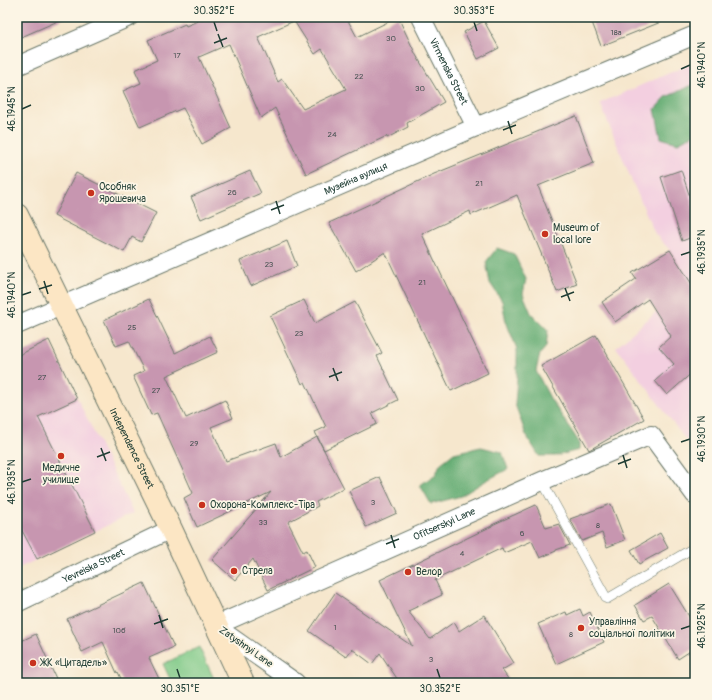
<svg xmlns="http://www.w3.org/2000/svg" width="712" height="700" font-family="Pangolin,sans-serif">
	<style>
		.built { fill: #f3cfe0 }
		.green { fill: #7ec987; stroke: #4e835e }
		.forest { fill: #66ad74; stroke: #427554 }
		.building { fill: #c796b0; fill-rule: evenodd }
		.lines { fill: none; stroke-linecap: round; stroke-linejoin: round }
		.lane-casing { stroke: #6a786a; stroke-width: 10 }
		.street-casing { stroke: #6a786a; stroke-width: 20 }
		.secondary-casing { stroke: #6a786a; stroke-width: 24 }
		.lane { stroke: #fff; stroke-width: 9 }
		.street { stroke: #fff; stroke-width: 18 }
		.secondary { stroke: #fce6c4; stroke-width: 22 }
		.ticks { fill: none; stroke: #1f3d34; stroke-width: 1.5 }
		.poi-dot { fill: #c8321e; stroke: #fcf5e5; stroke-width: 1.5 }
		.labels { text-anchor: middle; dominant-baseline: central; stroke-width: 3.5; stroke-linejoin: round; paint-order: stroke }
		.number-label { font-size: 8px; fill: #495353 }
		.street-label { font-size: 10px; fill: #1f3d34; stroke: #fcf5e5 }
		.poi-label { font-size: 10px; fill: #1f3d34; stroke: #fcf5e5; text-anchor: start }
		.neatline { fill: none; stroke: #1f3d34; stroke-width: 1.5 }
		.ticks-label { font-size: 10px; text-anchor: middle; fill: #1f3d34 }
	</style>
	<rect width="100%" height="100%" fill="#fcf5e5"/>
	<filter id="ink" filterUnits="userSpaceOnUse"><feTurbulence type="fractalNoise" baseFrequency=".025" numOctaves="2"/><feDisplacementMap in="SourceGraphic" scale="8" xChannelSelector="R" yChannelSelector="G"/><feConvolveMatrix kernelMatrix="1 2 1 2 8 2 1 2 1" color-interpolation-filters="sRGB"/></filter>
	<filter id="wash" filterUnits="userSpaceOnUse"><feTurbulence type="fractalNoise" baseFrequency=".012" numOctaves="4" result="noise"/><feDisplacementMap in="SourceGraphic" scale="16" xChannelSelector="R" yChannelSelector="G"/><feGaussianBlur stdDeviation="0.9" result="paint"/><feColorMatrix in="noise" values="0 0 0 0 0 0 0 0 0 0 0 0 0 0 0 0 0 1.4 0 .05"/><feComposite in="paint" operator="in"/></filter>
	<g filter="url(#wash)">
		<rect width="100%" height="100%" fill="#f6e7cd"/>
		<g class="built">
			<polygon points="695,62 695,452 616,347 656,312 694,287 670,250 655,234 632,181 600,103"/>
			<polygon points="49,340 133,513 17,569 17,356"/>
		</g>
		<polygon class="green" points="199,647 216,683 172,683 163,664"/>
		<g class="forest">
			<polygon points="695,84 695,134 678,143 661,138 655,109 666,97"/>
			<polygon points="497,248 514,254 526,279 523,294 531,313 548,330 546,347 540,354 536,371 550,398 579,442 579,450 556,456 539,456 526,435 515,404 517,376 517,349 506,322 502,301 490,283 486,262"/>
			<polygon points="481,447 502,452 508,469 487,480 461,496 431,504 420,485 436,474 440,464 454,453"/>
		</g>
		<g id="blocks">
			<g class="building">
				<polygon points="24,17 67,17 17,39 17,20"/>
				<path d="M207,17H346L357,37L398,17L416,55L444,102L407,123L408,127L387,138V136L306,174L275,108L261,118L229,44L199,57L231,128L202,144L183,108L140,127L123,91L141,83L135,70L157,60L148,40L185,24L186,26ZM294,21L315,54L322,49L346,89L303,109L282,79L278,82L258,37Z"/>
				<polygon points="590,17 670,17 671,18 601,46"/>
				<polygon points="484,21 499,48 478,59 464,32"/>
				<polygon points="576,116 594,163 538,186 577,284 557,292 517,195 471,215 470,211 422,234 488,373 451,391 385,252 356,271 329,223 434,174"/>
				<polygon points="681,170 695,212 695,236 682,241 661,177"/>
				<polygon points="250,171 261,193 201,219 191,197"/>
				<polygon points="76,173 156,213 141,242 132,237 124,252 54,216"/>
				<polygon points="287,241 297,266 251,286 240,261"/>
				<polygon points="670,250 695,289 695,370 667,395 655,381 674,364 659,347 671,336 648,299 615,322 602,302 636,279 632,273"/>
				<polygon points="149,299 175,353 210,336 218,352 166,376 186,418 225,400 233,418 211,427 226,461 276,443 281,457 317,437 344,488 316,502 318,506 288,522 303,552 307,550 315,567 268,590 253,559 235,580 212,560 271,492 197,527 184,498 193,493 157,413 151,415 133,376 144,371 129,341 116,346 104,320"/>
				<polygon points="304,300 315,323 355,302 382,353 377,356 398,400 372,413 377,424 324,450 315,432 326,427 305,382 302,384 270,316"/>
				<polygon points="596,335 644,419 589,450 541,366"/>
				<polygon points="49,340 77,399 38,417 95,531 37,559 17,521 17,356"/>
				<polygon points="380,477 397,513 366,527 349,491"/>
				<polygon points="611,504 625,540 607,547 602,533 582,541 570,519"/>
				<polygon points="536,505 546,528 559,524 570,545 556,550 556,551 540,558 532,541 504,553 502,548 435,580 442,595 408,611 430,639 454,622 459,631 484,615 514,663 502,670 511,683 400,683 380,653 372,664 352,649 346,657 309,631 335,593 412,646 380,580 492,526 492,525"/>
				<polygon points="660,533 668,548 639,564 631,550"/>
				<polygon points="144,583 174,647 149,658 161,683 123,683 118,672 117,673 103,642 82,652 67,619"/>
				<polygon points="669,584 695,626 695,648 678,659 652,616 644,620 635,605"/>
				<polygon points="580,609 583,616 590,612 604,642 556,664 538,624 566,612 567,615"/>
				<polygon points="36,634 58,683 17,683 17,643"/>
			</g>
		</g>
	</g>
	<g filter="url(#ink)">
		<use href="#blocks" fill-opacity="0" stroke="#6a786a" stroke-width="1"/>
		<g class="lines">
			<g class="lane-casing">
				<polyline id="lane" points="542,481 607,599 695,547"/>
			</g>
			<g class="street-casing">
				<g id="street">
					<path id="s1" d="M421,17L476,127"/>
					<polyline points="17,66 129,17"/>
					<path id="s2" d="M17,325L476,127L695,35"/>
					<path id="s3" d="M17,603L171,529"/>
					<path id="s4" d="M296,683L215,626L542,481L651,435L695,495"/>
				</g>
			</g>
			<g class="secondary-casing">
				<g id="secondary">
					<path id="s5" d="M17,215L171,529L243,683"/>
				</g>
			</g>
			<use href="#lane" class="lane"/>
			<use href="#street" class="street"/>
			<use href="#secondary" class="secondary"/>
		</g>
	</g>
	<path class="ticks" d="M214,22L217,31M474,22L477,31M218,34L223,47M214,43L227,38M681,69L690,65M22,109L31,105M508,121L512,134M503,130L516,125M276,201L280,214M271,210L284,205M681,255L690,252M44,281L48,294M565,288L570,301M39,289L52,285M22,295L31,292M561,297L574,292M333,368L338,381M329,377L342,372M681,442L690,439M101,448L106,461M623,455L627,468M97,457L110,452M618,464L631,459M22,482L31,479M391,535L395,548M386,544L399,539M159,615L163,628M154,624L168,619M681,629L690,626M177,669L180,678M437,669L440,678"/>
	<g class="poi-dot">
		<circle cx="91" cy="193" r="4"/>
		<circle cx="545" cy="234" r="4"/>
		<circle cx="61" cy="456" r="4"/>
		<circle cx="202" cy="505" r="4"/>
		<circle cx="234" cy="571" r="4"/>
		<circle cx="408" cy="572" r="4"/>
		<circle cx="581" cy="628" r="4"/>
		<circle cx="33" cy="663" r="4"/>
	</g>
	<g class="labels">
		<g class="number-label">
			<text x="616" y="32">18а</text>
			<text x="391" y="38">30</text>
			<text x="177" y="55">17</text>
			<text x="359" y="76">22</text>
			<text x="420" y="88">30</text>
			<text x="332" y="134">24</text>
			<text x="479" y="183">21</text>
			<text x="232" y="192">26</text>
			<text x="269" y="264">23</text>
			<text x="422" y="282">21</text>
			<text x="132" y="327">25</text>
			<text x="299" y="333">23</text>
			<text x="42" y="377">27</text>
			<text x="156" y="390">27</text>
			<text x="194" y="443">29</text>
			<text x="373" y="502">3</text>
			<text x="263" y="522">33</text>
			<text x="598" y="525">8</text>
			<text x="522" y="533">6</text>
			<text x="462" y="553">4</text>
			<text x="335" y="627">1</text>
			<text x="119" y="630">10б</text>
			<text x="571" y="634">8</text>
			<text x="431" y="659">3</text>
		</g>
		<g class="street-label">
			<text stroke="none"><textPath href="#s1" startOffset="61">Virmenska Street</textPath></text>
			<text stroke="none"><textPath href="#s2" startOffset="369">Музейна вулиця</textPath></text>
			<text stroke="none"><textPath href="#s5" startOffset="260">Independence Street</textPath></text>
			<text stroke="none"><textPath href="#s4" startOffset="350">Ofitserskyi Lane</textPath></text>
			<text stroke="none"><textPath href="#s3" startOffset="85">Yevreiska Street</textPath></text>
			<text transform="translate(246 647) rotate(35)">Zatyshnyi Lane</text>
		</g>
		<g class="poi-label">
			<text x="99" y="187">Особняк<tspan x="99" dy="12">Ярошевича</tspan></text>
			<text x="553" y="228">Museum of<tspan x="553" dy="12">local lore</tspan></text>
			<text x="61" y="468" text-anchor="middle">Медичне<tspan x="61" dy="12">училище</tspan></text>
			<text x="210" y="505">Охорона-Комплекс-Тіра</text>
			<text x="242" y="571">Стрела</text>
			<text x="416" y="572">Велор</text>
			<text x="589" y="622">Управління<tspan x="589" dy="12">соціальної політики</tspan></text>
			<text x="41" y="663">ЖК «Цитадель»</text>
		</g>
	</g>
	<rect width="712" height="700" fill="none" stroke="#fcf5e5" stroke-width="44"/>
	<rect x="22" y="22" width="668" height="656" class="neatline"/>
	<g class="ticks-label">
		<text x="214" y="14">30.352°E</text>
		<text x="474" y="14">30.353°E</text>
		<text transform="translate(701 65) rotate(-90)" y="4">46.1940°N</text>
		<text transform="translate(11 109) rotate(-90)" y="4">46.1945°N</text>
		<text transform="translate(701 252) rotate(-90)" y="4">46.1935°N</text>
		<text transform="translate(11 295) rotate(-90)" y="4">46.1940°N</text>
		<text transform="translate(701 439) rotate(-90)" y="4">46.1930°N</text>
		<text transform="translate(11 482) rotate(-90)" y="4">46.1935°N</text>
		<text transform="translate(701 626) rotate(-90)" y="4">46.1925°N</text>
		<text x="180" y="692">30.351°E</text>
		<text x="440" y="692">30.352°E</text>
	</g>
</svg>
